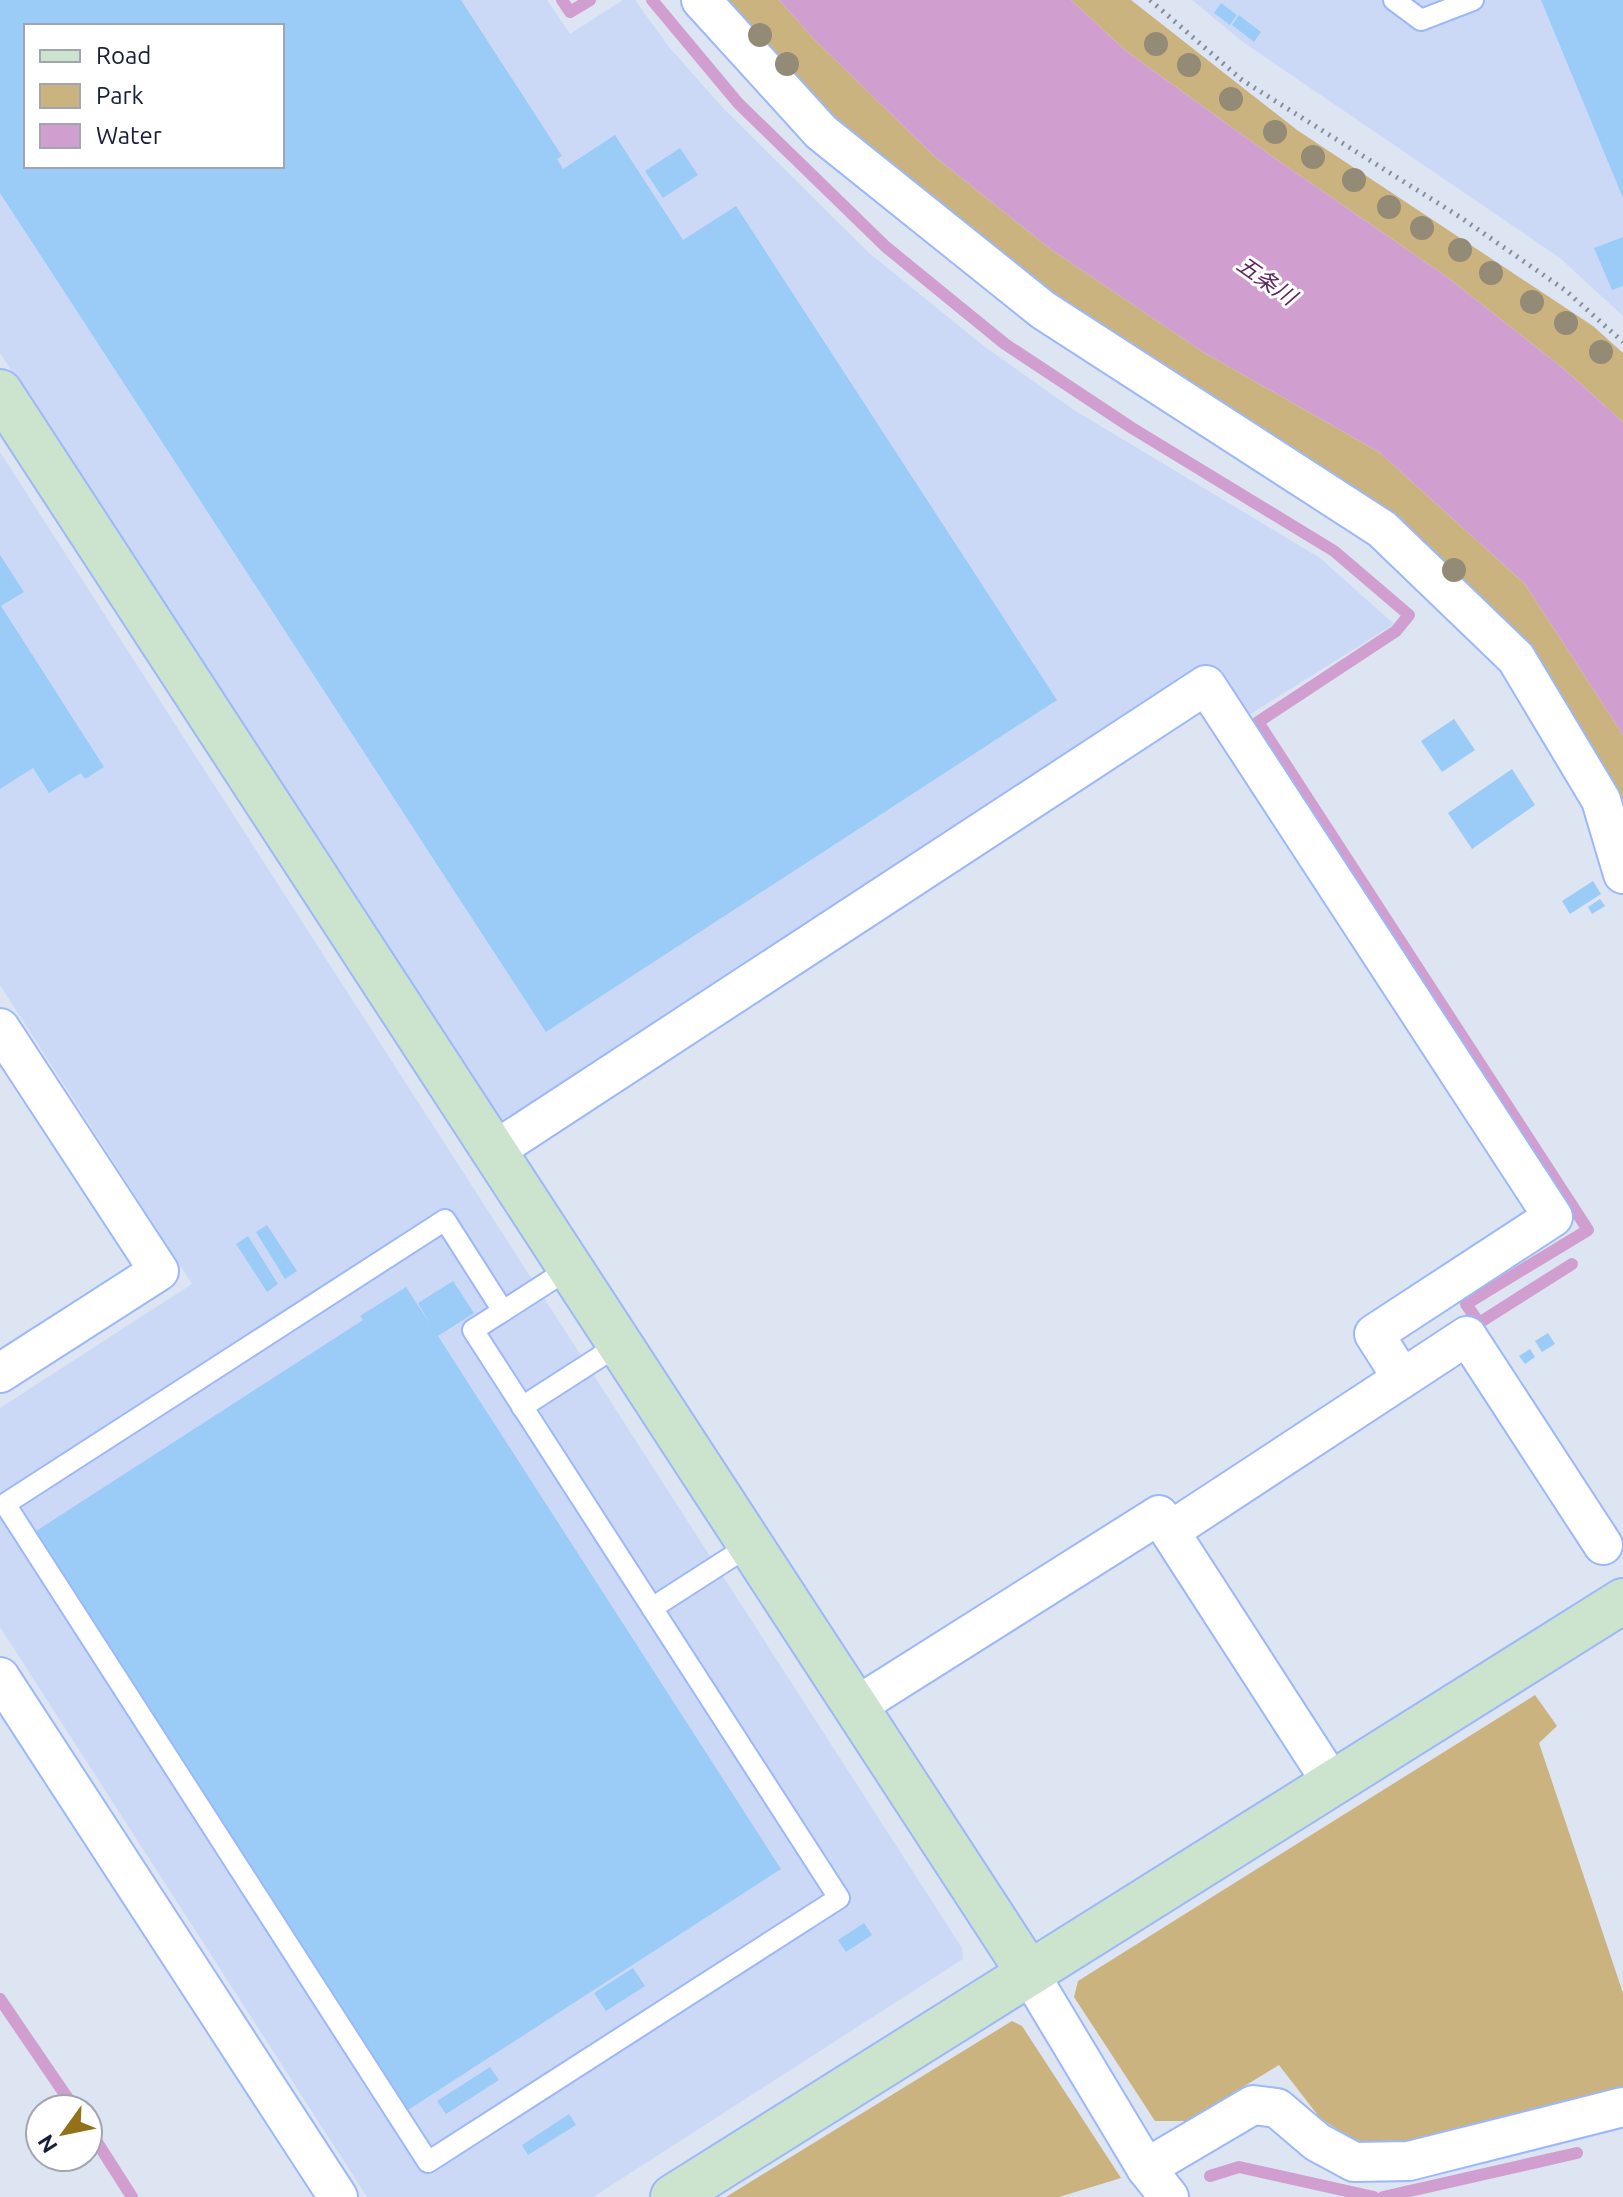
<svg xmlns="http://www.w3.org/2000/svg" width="1623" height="2197" font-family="Ubuntu,'Noto Sans JP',sans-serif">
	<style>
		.built { fill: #cbd9f7; fill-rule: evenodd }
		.green { fill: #cab37f }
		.water { fill: #d09fd0 }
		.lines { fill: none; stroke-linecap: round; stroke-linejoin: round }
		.stream { stroke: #d09fd0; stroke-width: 12 }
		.building { fill: #9bccf7; fill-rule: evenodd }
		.lane-casing { stroke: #9cb8fb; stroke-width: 24 }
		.street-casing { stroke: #9cb8fb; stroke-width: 42 }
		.secondary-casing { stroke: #9cb8fb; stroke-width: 48 }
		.path { stroke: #858da0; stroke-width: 5; stroke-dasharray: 2 6; stroke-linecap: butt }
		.lane { stroke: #fff; stroke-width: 20 }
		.street { stroke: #fff; stroke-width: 38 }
		.secondary { stroke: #cce3ce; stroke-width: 44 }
		.tree { fill: #938b75 }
		.labels { text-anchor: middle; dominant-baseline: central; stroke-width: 6; stroke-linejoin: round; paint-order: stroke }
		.water-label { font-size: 22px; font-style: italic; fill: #5d235f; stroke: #fff }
	</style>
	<rect width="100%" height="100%" fill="#dde4f2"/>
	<g class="built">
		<path d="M0,0H547L570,34L623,0H635L669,47L723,108L869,253L985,347L1074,410L1320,558L1394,624L1244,718L1210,667L502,1126L0,353ZM26,26H282V166H26Z"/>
		<polygon points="1192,0 1623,0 1623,316 1560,258 1243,42"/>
		<polygon points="0,452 962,1948 963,1959 593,2197 367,2197 0,1627 0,1408 192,1284 0,985"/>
	</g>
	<g class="green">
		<polygon points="717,0 779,0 814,39 934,156 1049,248 1203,352 1379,452 1525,584 1623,735 1623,836 1521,650 1052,303 831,124"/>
		<polygon points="1071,0 1131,0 1297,130 1593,326 1623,353 1623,422 1564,369 1447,277 1273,157 1126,51"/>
		<polygon points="1535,1695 1557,1726 1539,1743 1623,1993 1623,2088 1460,2134 1378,2146 1350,2138 1320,2118 1279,2065 1187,2121 1155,2121 1074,1997 1078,1981"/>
		<polygon points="1012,2021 1022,2026 1121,2178 1059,2197 726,2197"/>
	</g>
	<polygon class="water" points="779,0 1071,0 1126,51 1273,157 1447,277 1564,369 1623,422 1623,735 1525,584 1379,452 1203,352 1049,248 934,156 814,39"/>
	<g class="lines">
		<g class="stream">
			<polyline points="562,0 570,12 590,0"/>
			<polyline points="652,0 738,103 886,247 1005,344 1132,428 1334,551 1409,615 1396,631 1258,722 1588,1230 1466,1304 1479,1323 1572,1264"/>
			<polyline points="0,1999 75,2109"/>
			<polyline points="88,2128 132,2197"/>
			<polyline points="1210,2176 1239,2167 1374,2197"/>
			<polyline points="1383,2197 1577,2153"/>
		</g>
	</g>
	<g class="building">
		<path d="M0,0H461L562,156L557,159L563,169L615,135L683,240L736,206L1057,700L546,1032L0,193ZM26,26H282V166H26Z"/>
		<polygon points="1541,0 1623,0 1623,198"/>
		<polygon points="1221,3 1237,15 1230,25 1214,13"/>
		<polygon points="1239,15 1261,32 1254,42 1232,25"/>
		<polygon points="680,148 698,175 663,198 645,171"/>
		<polygon points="1623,237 1623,286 1612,290 1594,248"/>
		<polygon points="0,555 24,592 1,606 104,767 85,779 81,773 49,793 33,768 0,789"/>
		<polygon points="1454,719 1475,750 1442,772 1421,741"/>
		<polygon points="1512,769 1535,805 1472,849 1448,813"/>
		<polygon points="1593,881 1601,894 1570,914 1562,901"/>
		<polygon points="1600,899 1605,906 1592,914 1588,907"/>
		<polygon points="267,1225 297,1271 285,1279 256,1232"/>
		<polygon points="248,1236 278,1284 267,1292 236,1244"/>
		<polygon points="453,1281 474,1313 438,1336 781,1869 408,2110 36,1531 363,1320 360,1316 406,1287 430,1324 418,1303"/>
		<polygon points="1548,1333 1555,1344 1542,1352 1535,1341"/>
		<polygon points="1530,1349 1535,1357 1525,1364 1519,1356"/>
		<polygon points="864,1923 872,1935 846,1952 838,1940"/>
		<polygon points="633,1968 645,1986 606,2011 594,1993"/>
		<polygon points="490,2067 499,2080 446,2114 437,2101"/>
		<polygon points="569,2114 576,2125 528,2155 522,2145"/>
	</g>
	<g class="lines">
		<g class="lane-casing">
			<g id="lane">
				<polyline points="1394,0 1421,20 1473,0"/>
				<polygon points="445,1220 503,1311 473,1330 839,1898 428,2162 5,1504"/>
				<polyline points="503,1311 570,1268"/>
				<polyline points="522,1407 620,1344"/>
				<polyline points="652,1608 750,1545"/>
			</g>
		</g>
		<g class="street-casing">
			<g id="street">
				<polyline points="701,0 821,132 1043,310 1382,529 1516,658 1601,800 1623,874"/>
				<polyline points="0,1028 159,1271 0,1373"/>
				<polyline points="494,1151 1206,685 1553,1217 1374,1334 1402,1378"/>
				<polyline points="1170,1531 1467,1336 1603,1545"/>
				<polyline points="0,1677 338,2197"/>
				<polyline points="855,1707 1159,1515 1332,1783"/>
				<polyline points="1029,1973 1146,2168 1169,2197"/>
				<polyline points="1146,2168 1253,2105 1277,2108 1317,2142 1354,2162 1409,2161 1623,2107"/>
			</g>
		</g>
		<g class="secondary-casing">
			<g id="secondary">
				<polyline points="0,392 1029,1973"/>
				<polyline points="673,2197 1623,1601"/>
			</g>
		</g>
		<polyline class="path" points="1150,0 1242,80 1460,217 1565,290 1623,342"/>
		<use href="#lane" class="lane"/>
		<use href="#street" class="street"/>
		<use href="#secondary" class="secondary"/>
	</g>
	<g class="tree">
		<circle cx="760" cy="35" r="12"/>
		<circle cx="1156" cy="44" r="12"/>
		<circle cx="787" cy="64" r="12"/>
		<circle cx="1189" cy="65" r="12"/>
		<circle cx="1231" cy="99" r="12"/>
		<circle cx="1275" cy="132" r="12"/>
		<circle cx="1313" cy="157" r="12"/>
		<circle cx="1354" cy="180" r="12"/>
		<circle cx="1389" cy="207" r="12"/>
		<circle cx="1422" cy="228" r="12"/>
		<circle cx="1460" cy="250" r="12"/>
		<circle cx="1491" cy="273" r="12"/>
		<circle cx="1532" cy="302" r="12"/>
		<circle cx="1566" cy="323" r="12"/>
		<circle cx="1601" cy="352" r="12"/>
		<circle cx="1454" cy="570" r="12"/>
	</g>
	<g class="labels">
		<g class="water-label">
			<text transform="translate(1267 280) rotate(35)">五条川</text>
		</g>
	</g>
	<rect x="24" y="24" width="260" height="144" fill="#ffffff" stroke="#a1a5af" stroke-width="2"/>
	<rect x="40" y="50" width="40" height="12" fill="#cce3ce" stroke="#a1a5af" stroke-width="2"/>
	<text x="96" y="64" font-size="24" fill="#151f38">Road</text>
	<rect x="40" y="84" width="40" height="24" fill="#cab37f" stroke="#a1a5af" stroke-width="2"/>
	<text x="96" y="104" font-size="24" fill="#151f38">Park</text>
	<rect x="40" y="124" width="40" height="24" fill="#d09fd0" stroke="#a1a5af" stroke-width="2"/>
	<text x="96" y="144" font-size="24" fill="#151f38">Water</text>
	<g transform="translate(64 2133) rotate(237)"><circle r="38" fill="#ffffff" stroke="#a1a5af" stroke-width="2"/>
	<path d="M0-6L14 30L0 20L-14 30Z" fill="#937118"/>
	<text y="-12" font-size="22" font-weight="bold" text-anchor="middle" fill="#151f38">N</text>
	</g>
</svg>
